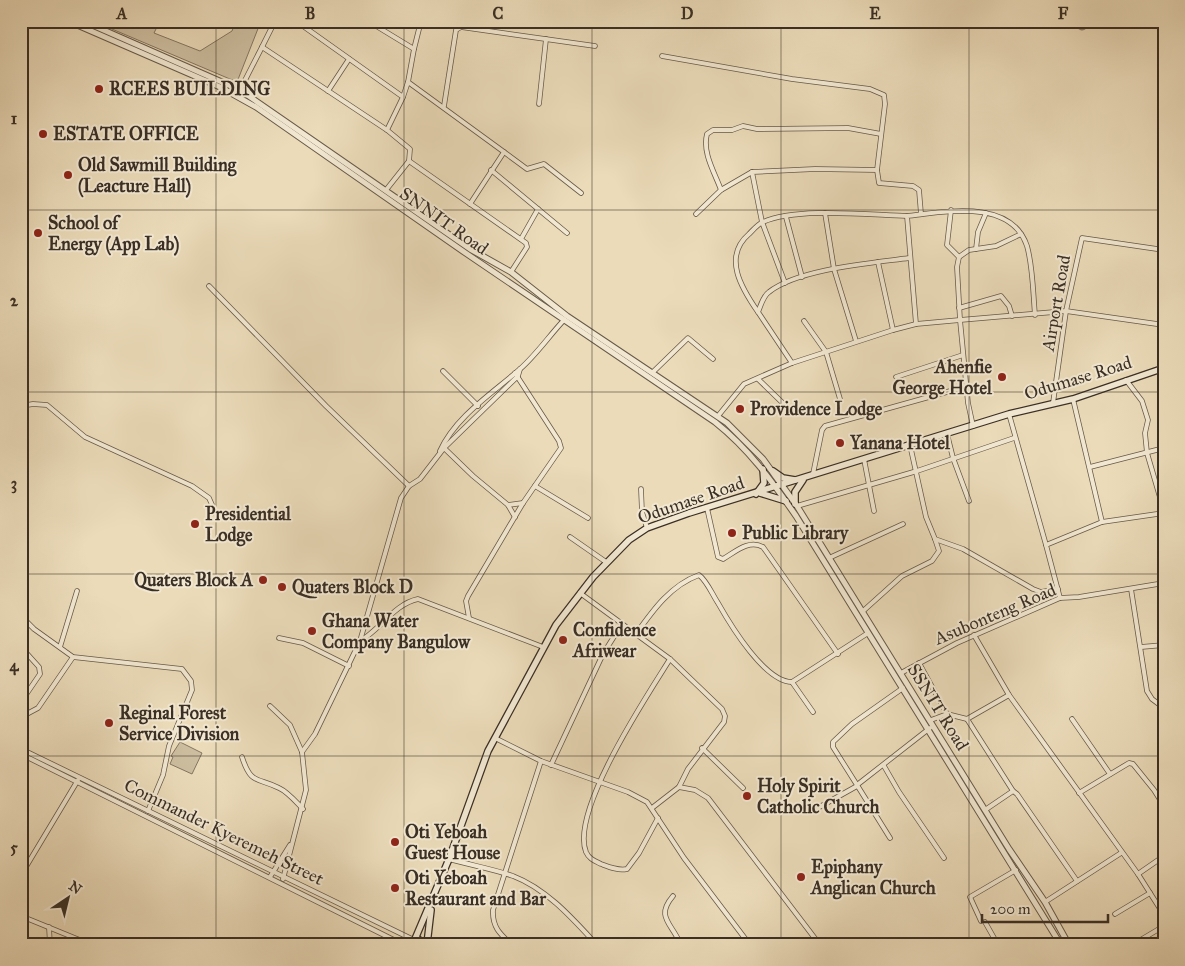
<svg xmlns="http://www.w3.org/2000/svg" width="1185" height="966" font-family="'IM FELL Great Primer',serif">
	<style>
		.green { fill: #cdbea0; stroke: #847662 }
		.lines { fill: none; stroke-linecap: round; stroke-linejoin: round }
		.taxiway { stroke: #92856f; stroke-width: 11 }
		.minor-casing { stroke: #665a4a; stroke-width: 5.5 }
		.tertiary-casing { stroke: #665a4a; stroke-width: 7 }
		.secondary-casing { stroke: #3a2f25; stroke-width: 8 }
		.minor { stroke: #f2e8d2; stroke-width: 4 }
		.tertiary { stroke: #f2e8d2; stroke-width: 5 }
		.secondary { stroke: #f2e8d2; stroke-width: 5.5 }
		.grid { fill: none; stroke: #3a2f25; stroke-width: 1; stroke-opacity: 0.55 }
		.poi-dot { fill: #8f2418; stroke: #f2e8d2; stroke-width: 2 }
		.labels { text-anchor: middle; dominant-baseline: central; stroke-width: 4; stroke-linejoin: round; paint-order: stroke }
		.poi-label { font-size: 18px; font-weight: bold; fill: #3a2f25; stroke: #f2e8d2; text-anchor: start }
		.street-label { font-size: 18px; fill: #3a2f25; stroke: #f2e8d2 }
		.neatline { fill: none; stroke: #3a2f25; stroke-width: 2 }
		.grid-label { font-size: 16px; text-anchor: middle; font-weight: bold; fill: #3a2f25 }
	</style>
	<rect width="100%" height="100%" fill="#ebdbb9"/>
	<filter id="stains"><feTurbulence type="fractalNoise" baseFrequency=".004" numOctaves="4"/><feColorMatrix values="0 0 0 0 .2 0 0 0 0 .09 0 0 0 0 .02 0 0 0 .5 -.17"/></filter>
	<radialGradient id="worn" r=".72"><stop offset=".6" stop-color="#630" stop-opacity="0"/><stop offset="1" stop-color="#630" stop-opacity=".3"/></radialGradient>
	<g class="green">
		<polygon points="93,21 160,21 154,33 200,51 232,31 236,21 261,21 237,82"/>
		<polygon points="180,742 202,753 192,774 170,764 173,757 171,756"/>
	</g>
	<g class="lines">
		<polyline class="taxiway" points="1082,25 1083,21"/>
		<g class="minor-casing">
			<g id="minor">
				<polyline points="296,21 403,97 387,130"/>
				<polyline points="368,21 414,49 408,82 403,97"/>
				<polyline points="262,47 275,21"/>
				<polyline points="414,49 421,21"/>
				<polyline points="662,56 792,79 870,89 884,95 885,104 877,170"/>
				<polyline points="408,82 504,152 470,204"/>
				<polyline points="240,90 262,47 387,130 410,149 409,161 386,190"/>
				<polyline points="328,91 349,59"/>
				<polyline points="539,104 546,39"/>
				<polyline points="444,106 456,30 461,27 595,46"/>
				<polyline points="504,152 527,169 544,164 581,193"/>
				<polyline points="409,161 526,243 527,247 511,272"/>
				<polyline points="491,170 567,233"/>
				<path d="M721,190C715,173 702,153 707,134L713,130H732L743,126L757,129L848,128L881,134"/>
				<polyline points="951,210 947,245 959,257"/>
				<polyline points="825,213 834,269 856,341"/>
				<polyline points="696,214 721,190 752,172"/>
				<polyline points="786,217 802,277"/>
				<polyline points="1021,234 996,246 969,250 959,257 957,267 960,320 1066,311 1164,325"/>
				<polyline points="521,239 538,209"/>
				<polyline points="976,249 978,232 986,213"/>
				<polyline points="878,262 893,330"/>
				<polyline points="785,283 762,222 752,172 815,169 877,170 879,183 913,186 919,190 921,214"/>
				<polyline points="209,286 326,406 409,486 420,479 444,448 518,376 520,369"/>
				<polyline points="959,308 1001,296 1009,306 1012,316"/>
				<path d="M758,312C742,289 722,257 749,234C753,230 758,224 763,222C797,207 870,215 907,216"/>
				<polyline points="804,321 826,352 840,399"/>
				<path d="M916,324L907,216C945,212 1011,198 1027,246C1033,267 1033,293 1035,315"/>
				<path d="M792,363L758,312C761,305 763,296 769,292C798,269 872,263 909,258"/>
				<polyline points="1160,369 1164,391"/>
				<polyline points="443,371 478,406"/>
				<polyline points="653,372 688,338 713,359"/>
				<polyline points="896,377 963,355"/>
				<polyline points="758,379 793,413"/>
				<polyline points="1126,380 1142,401 1148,420 1145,433 1147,453 1164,511"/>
				<polyline points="1053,403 1066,311 1082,238 1164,250"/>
				<polyline points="21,406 33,404 47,405 85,437 192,486 209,498 213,507 212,513"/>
				<polyline points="1009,414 1046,545"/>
				<polyline points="718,416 744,384 792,363 893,330 916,324 960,320 968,403 973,426"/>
				<polyline points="947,434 953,458 969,501"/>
				<polyline points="910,445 926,517 935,539 963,549 1033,589 1041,592 1058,589"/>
				<polyline points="444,448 473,476 508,505 515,517"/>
				<path d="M440,451C456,416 493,393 520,369C536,355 549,336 564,320"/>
				<polyline points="864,459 874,511"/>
				<polyline points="1090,467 1164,448"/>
				<polyline points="813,474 822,430 825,426 954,390 967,389"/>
				<polyline points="535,486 588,518"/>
				<polyline points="641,489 642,512 647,528"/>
				<polyline points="508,505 523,503"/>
				<polyline points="797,506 917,471 1014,438"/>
				<path d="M707,508L718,557L723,559C735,552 749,539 763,547L838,654"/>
				<polyline points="1102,522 1164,513"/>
				<polyline points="570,537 606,562"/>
				<polyline points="829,558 903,524"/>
				<polyline points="1131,589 1147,691 1152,699 1164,708"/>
				<polyline points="580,593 670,659 722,709 725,716 724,722 688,769 679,787"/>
				<polyline points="1060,598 1046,545 1102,522 1073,399"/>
				<polyline points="862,612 902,576 932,561 939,551 935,539"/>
				<polyline points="21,616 34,629 73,657 182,669 191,681 192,690 169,746 163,775 148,811"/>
				<polyline points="469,618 466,601 468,596 523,503 561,448 559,441 515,373"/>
				<path d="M636,634C653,610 671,585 699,575C707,581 712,594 718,603C731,626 765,682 792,682L868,633"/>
				<polyline points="974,635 1009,695 1138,874 1164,915"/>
				<polyline points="279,638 303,643 349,666"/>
				<path d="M360,641C380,630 394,604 418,599L543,647"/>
				<polyline points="21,647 39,667 40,674 25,696 21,722"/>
				<polyline points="60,647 77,591"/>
				<polyline points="1141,647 1164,645"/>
				<polyline points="919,663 947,714"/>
				<polyline points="901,673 957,643 1060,598 1079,597 1164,583"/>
				<polyline points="792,682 813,712"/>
				<polyline points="270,706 290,725 302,752 306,790 283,879"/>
				<polyline points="23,716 38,708 73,657"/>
				<polyline points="967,719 1013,791"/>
				<polyline points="1072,719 1110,774"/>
				<polyline points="931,720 947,714 967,719 1009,695"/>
				<polyline points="495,738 541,761 628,792 647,802 684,858 750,945"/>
				<polyline points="702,748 743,788"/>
				<polyline points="21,749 414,940"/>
				<polyline points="302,752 315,734 360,641 401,498 409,486"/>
				<polyline points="21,754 404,945"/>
				<path d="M242,757C251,785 257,777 279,788C288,792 296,802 303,809"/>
				<polyline points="551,765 603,654 622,624"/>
				<polyline points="884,766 899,792 944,858"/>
				<polyline points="857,785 833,747 833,742 852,724 903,688"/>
				<polyline points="1079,793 1129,763 1133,764 1154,790 1164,806"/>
				<polyline points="652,808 679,787 695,790 708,798 820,945"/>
				<polyline points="816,809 857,786"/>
				<polyline points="985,810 1013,791 1017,794 1077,881"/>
				<path d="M658,818L639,853L627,869C618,871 609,867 601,864C595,861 589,859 586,852C570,811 647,696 670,659"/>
				<polyline points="890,838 857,785 930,728"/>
				<path d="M449,859C470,865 493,869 513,876C547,889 573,919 597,945"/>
				<polyline points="1138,874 1164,856"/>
				<polyline points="21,875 78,780"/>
				<polyline points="270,877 290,845"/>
				<path d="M673,896C656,916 670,922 679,941"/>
				<polyline points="1045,902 1121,853"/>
				<polyline points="1115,914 1150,893"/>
				<polyline points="21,916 92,945"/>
				<polyline points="981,921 970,897 1016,870"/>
				<polyline points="985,922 998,945"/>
				<polyline points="49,927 50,945"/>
				<path d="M512,945C500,934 492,927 493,910L541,761"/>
				<polyline points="669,945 679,941 682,945"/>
				<polyline points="1132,945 1164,926"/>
			</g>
		</g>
		<g class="tertiary-casing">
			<g id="tertiary">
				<path d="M68,21L220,87L256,107L467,254L715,422C749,449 772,481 796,516L1061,945"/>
				<polyline points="83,21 240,90 470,249 511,272 567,316 727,423 763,459 797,506 1009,849 1045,902 1069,945"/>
			</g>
		</g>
		<g class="secondary-casing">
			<g id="secondary">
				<polyline points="773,471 783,478 795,480"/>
				<polyline points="760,493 786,501"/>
				<polyline points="756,494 764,483 763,469"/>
				<polyline points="795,504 795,492 803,480"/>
				<polyline points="415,939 449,859 488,751 556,625 593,577 629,540 647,528 689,513 1009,414 1073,399 1164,368"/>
				<polyline points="427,944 431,910"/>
				<polyline points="410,945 418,939 427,945"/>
			</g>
		</g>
		<use href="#minor" class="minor"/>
		<use href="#tertiary" class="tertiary"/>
		<use href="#secondary" class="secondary"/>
	</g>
	<path class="grid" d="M216,21V945M404,21V945M592,21V945M781,21V945M969,21V945M21,210H1164M21,392H1164M21,574H1164M21,756H1164"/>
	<g class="poi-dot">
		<circle cx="99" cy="89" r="5"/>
		<circle cx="43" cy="134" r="5"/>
		<circle cx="68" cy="175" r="5"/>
		<circle cx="38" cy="233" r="5"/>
		<circle cx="1002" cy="377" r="5"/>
		<circle cx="740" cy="409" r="5"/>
		<circle cx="840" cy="443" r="5"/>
		<circle cx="195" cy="524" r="5"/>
		<circle cx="732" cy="533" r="5"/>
		<circle cx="263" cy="580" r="5"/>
		<circle cx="282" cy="587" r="5"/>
		<circle cx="312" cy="631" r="5"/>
		<circle cx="563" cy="640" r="5"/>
		<circle cx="109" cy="723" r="5"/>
		<circle cx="747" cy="796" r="5"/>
		<circle cx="395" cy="842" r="5"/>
		<circle cx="801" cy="877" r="5"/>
		<circle cx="395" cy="888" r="5"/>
	</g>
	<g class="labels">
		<g class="poi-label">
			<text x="109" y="89">RCEES BUILDING</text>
			<text x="53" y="134">ESTATE OFFICE</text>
			<text x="78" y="165">Old Sawmill Building<tspan x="78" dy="21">(Leacture Hall)</tspan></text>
			<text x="48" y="223">School of<tspan x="48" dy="21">Energy (App Lab)</tspan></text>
			<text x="992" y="367" text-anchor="end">Ahenfie<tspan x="992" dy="21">George Hotel</tspan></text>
			<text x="750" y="409">Providence Lodge</text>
			<text x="850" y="443">Yanana Hotel</text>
			<text x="205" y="514">Presidential<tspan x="205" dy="21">Lodge</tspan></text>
			<text x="742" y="533">Public Library</text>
			<text x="253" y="580" text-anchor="end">Quaters Block A</text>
			<text x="292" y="587">Quaters Block D</text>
			<text x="322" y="621">Ghana Water<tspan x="322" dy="21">Company Bangulow</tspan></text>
			<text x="573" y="630">Confidence<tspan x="573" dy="21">Afriwear</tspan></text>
			<text x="119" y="713">Reginal Forest<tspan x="119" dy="21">Service Division</tspan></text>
			<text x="757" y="786">Holy Spirit<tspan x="757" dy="21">Catholic Church</tspan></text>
			<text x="405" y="832">Oti Yeboah<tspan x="405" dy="21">Guest House</tspan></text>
			<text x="811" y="867">Epiphany<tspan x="811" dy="21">Anglican Church</tspan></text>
			<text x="405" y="878">Oti Yeboah<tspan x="405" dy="21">Restaurant and Bar</tspan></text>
		</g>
		<g class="street-label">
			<text transform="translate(444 221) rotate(35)">SNNIT Road</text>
			<text transform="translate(1056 303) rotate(-80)">Airport Road</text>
			<text transform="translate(1078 378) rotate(-17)">Odumase Road</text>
			<text transform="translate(691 500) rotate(-19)">Odumase Road</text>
			<text transform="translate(995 614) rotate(-23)">Asubonteng Road</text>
			<text transform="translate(938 707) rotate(58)">SSNIT Road</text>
			<text transform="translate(224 832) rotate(26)">Commander Kyeremeh Street</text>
		</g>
	</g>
	<rect width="1185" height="966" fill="none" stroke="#ebdbb9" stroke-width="55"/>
	<g transform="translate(68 898) rotate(35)" stroke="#f2e8d2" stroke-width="4" paint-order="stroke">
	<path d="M0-4L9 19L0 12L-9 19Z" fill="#3a2f25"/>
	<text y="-8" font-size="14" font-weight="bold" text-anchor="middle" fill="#3a2f25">N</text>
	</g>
	<path d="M982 914v8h126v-8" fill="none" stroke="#3a2f25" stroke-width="2.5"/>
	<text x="990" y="914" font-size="15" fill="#3a2f25" stroke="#f2e8d2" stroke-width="4" paint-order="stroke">200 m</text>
	<rect x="28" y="28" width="1130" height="910" class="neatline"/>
	<g class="grid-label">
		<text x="122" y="19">A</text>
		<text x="310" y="19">B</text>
		<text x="498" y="19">C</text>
		<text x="687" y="19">D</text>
		<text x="875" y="19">E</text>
		<text x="1063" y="19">F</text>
		<text x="14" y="124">1</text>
		<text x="14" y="306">2</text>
		<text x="14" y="489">3</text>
		<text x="14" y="671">4</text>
		<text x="14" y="853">5</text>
	</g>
	<rect width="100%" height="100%" filter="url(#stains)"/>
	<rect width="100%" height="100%" fill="url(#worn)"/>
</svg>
